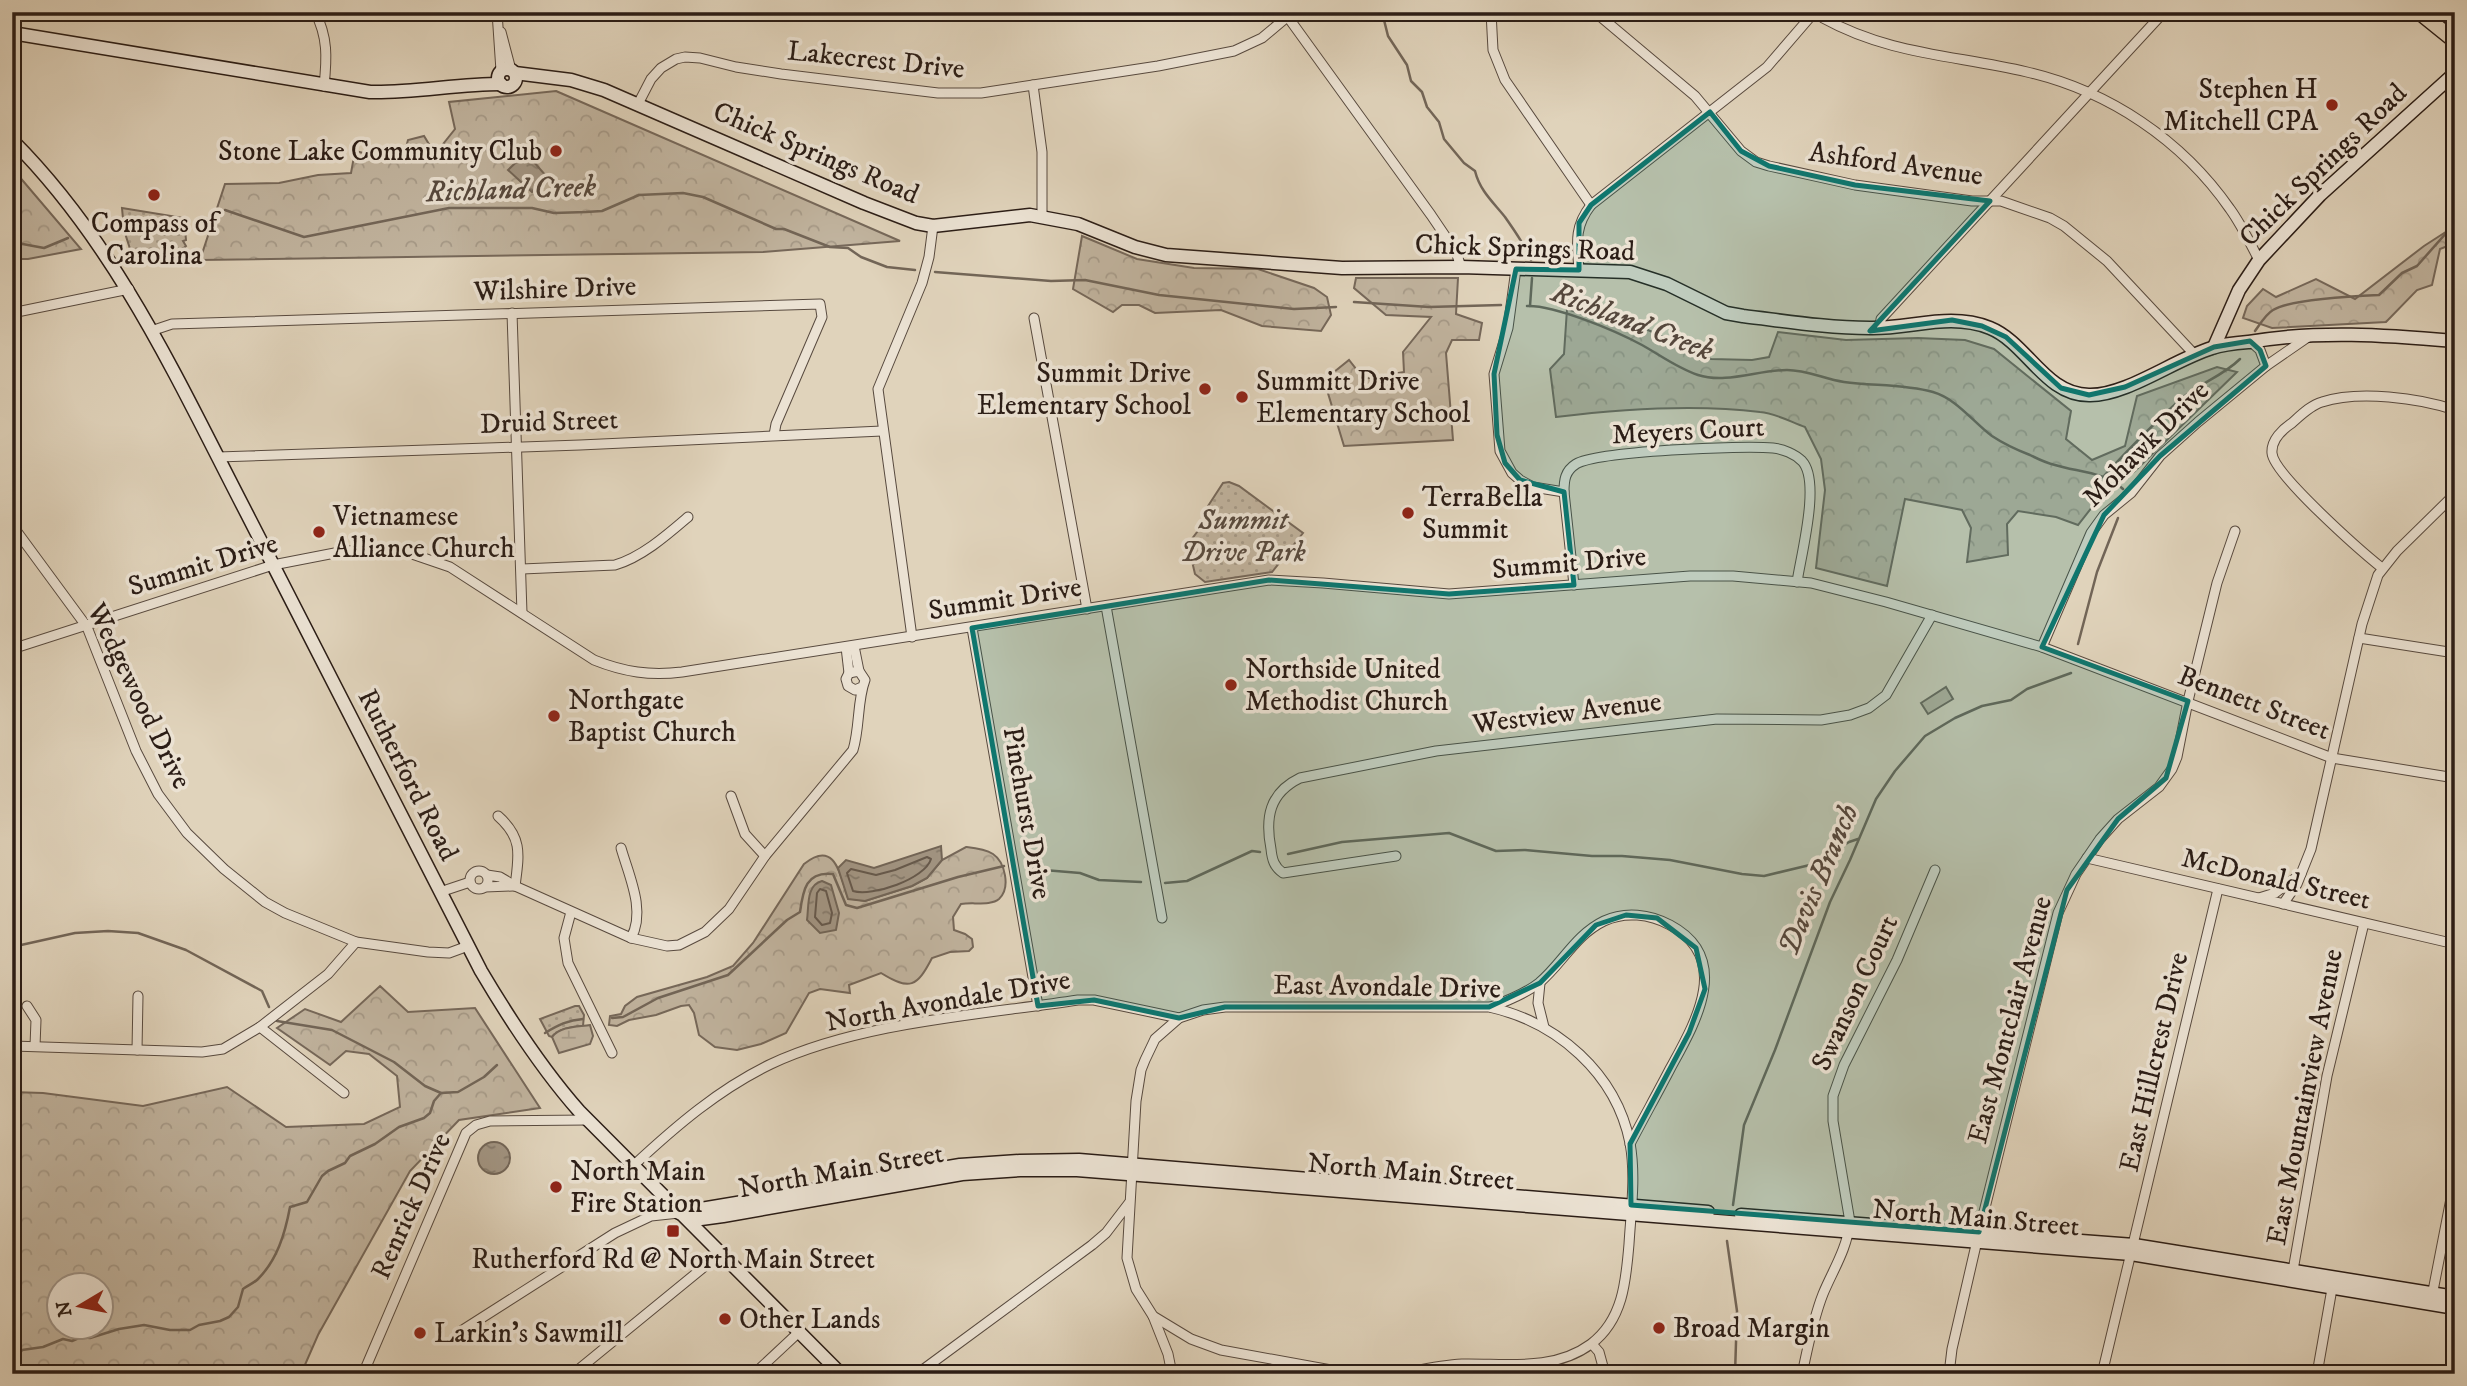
<svg xmlns="http://www.w3.org/2000/svg" width="2467" height="1386" font-family="'IM FELL DW Pica',serif">
	<style>
		.green { fill: url(#green-dots); stroke: #76685a; stroke-width: 2 }
		.forest { fill: url(#forest-crowns); stroke: #76685a; stroke-width: 2; fill-rule: evenodd }
		.wetland { fill: url(#wetland-marsh); stroke: #76685a; stroke-width: 2 }
		.pitch { fill: #c1b49f; stroke: #76685a; stroke-width: 2 }
		.water { fill: url(#water-ripples); stroke: #726557; stroke-width: 2 }
		.lines { fill: none; stroke-linecap: round; stroke-linejoin: round }
		.shore { stroke: #66594c; stroke-width: 2 }
		.stream { stroke: #726557; stroke-width: 2.5 }
		.street-casing { stroke: #584a3f; stroke-width: 11 }
		.secondary-casing { stroke: #2b1d16; stroke-width: 15 }
		.primary-casing { stroke: #2b1d16; stroke-width: 17 }
		.street { stroke: #ebe2d3; stroke-width: 9 }
		.secondary { stroke: #ebe2d3; stroke-width: 12 }
		.primary { stroke: #e0d3bb; stroke-width: 14 }
		.marked { fill: #0f766e; fill-opacity: 0.2; stroke: #0f766e; stroke-width: 5; stroke-linejoin: round }
		.poi-dot { fill: #8f2418; stroke: #ebe2d3; stroke-width: 2.5 }
		.labels { text-anchor: middle; dominant-baseline: central; stroke-width: 7; stroke-linejoin: round; paint-order: stroke }
		.street-label { font-size: 28px; fill: #2b1d16; stroke: #ebe2d3 }
		.poi-label { font-size: 28px; fill: #2b1d16; stroke: #ebe2d3; text-anchor: start }
		.park-label { font-size: 28px; font-style: italic; fill: #584a3f; stroke: #ebe2d3 }
		.water-label { font-size: 30px; font-style: italic; fill: #55473c; stroke: #ebe2d3 }
	</style>
	<defs>
		<pattern id="green-dots" width="8" height="8" patternUnits="userSpaceOnUse" patternTransform="scale(1.75)"><rect width="8" height="8" fill="#c1b49f"/><path d="M2 2h.1M6 6h.1" fill="none" stroke="#a69a88" stroke-width="1.8" stroke-linecap="round"/></pattern>
		<pattern id="forest-crowns" width="20" height="18" patternUnits="userSpaceOnUse" patternTransform="scale(1.75)"><rect width="20" height="18" fill="#c1b49f"/><path d="M2 6a3 3 0 1 1 6 0M12 15a3 3 0 1 1 6 0" fill="none" stroke="#a69a88"/></pattern>
		<pattern id="wetland-marsh" width="20" height="14" patternUnits="userSpaceOnUse" patternTransform="scale(1.75)"><rect width="20" height="14" fill="#c1b49f"/><path d="M1 5h8M5 5V1M11 12h8M15 12V8" fill="none" stroke="#a69a88"/></pattern>
		<pattern id="water-ripples" width="26" height="14" patternUnits="userSpaceOnUse" patternTransform="scale(1.75)"><rect width="26" height="14" fill="#a29583"/><path d="M2 4q2-2 4 0t4 0M15 11q2-2 4 0t4 0" fill="none" stroke="#84796a"/></pattern>
	</defs>
	<rect width="100%" height="100%" fill="#e0d3bb"/>
	<filter id="stains"><feTurbulence type="fractalNoise" baseFrequency=".00286" numOctaves="4"/><feColorMatrix values="0 0 0 0 .2 0 0 0 0 .09 0 0 0 0 .02 0 0 0 .5 -.17"/></filter>
	<radialGradient id="worn" r=".72"><stop offset=".6" stop-color="#630" stop-opacity="0"/><stop offset="1" stop-color="#630" stop-opacity=".3"/></radialGradient>
	<g class="green">
		<path d="M122,208L184,218L186,240L183,241L186,246L171,259C161,251 145,251 132,255L124,230Z"/>
		<polygon points="1229,482 1239,486 1303,533 1272,572 1205,582 1195,574 1188,544 1213,511 1208,506 1223,483"/>
		<path d="M575,1006H579L584,1015L583,1026C573,1026 557,1029 552,1037L549,1036L540,1019Z"/>
	</g>
	<g class="forest">
		<polygon points="556,91 900,241 763,252 200,260 225,184 279,183 318,175 351,173 355,151 402,162 408,140 424,136 435,154 455,129 449,102"/>
		<polygon points="12,168 81,249 28,259 12,259"/>
		<polygon points="2455,226 2455,243 2440,249 2432,285 2417,290 2386,322 2272,328 2243,318 2247,306 2263,289 2276,297 2316,279 2355,299 2424,246"/>
		<polygon points="1082,236 1137,259 1194,268 1258,269 1314,288 1327,297 1331,315 1321,331 1262,326 1221,310 1155,313 1139,305 1122,305 1113,312 1073,289"/>
		<polygon points="1356,278 1458,278 1456,314 1482,323 1479,340 1452,340 1446,353 1453,440 1344,446 1324,380 1349,360 1364,379 1404,372 1403,352 1431,317 1386,315 1354,288"/>
		<path d="M1567,309L1617,325L1648,330L1711,359L1752,360L1769,357L1778,332L1846,340L1918,338L1965,340L1994,349L2071,411L2066,439L2092,460L2125,446L2137,396L2217,367L2237,372L2135,471L2096,502L2078,525L2056,517L2018,511L2007,524L2008,555L1967,562L1971,528L1962,510L1905,499L1887,586L1816,568L1825,490L1821,459L1805,427C1791,422 1775,413 1760,412C1695,404 1621,409 1556,417L1550,369L1564,354Z"/>
		<path d="M966,847C975,848 985,849 993,854C1005,862 1011,888 999,899C991,906 972,902 961,904L953,917L954,930L965,934L972,939L973,947L969,951L950,952L932,958C917,987 910,991 881,973L849,985L850,993L820,989L809,993L786,1033L761,1044L737,1050L715,1047L699,1035L694,1013L689,1005L681,1006L656,1015L629,1020L617,1026L609,1025L610,1016L621,1014L625,1006L637,997L707,977L733,966L753,943L804,864C835,839 840,874 848,898L865,901L912,886L927,878L942,860Z"/>
		<path d="M380,986L408,1012L475,1008L540,1108L459,1120L410,1171L318,1335L301,1374H12V1092L43,1093L143,1106L227,1087L286,1127L364,1124L400,1107L397,1076L369,1054L346,1051L330,1065L277,1028L305,1009L341,1022ZM102,1284V1326H60V1284Z"/>
	</g>
	<path class="wetland" d="M590,1025L593,1036L590,1044L559,1053L552,1037C561,1026 577,1027 590,1025Z"/>
	<polygon class="pitch" points="1946,687 1953,699 1928,714 1921,703"/>
	<g class="water">
		<polygon points="526,153 547,177 532,192 508,170"/>
		<polygon points="941,846 942,860 927,878 912,886 865,901 848,899 838,868 846,860 874,868"/>
		<path d="M822,881L831,885L839,913L836,930L820,933L807,920C809,906 806,885 822,881Z"/>
		<circle cx="494" cy="1158" r="16"/>
	</g>
	<g class="lines">
		<g class="shore">
			<path d="M927,857L931,859C925,879 872,897 853,891L847,873L851,869L876,875L895,870Z"/>
			<polygon points="820,889 826,891 832,913 830,923 822,925 815,917 817,893"/>
		</g>
		<g class="stream">
			<path d="M1382,12L1388,36L1407,65L1411,81L1422,92L1427,107L1439,122L1444,139L1464,163L1475,171C1480,191 1493,202 1505,217C1514,230 1525,245 1531,260"/>
			<polyline points="225,210 304,237 449,208 532,208 554,213 586,212 602,211 639,195 683,193 703,197 776,229 784,229 830,247 848,248 861,257 887,267 915,270"/>
			<polyline points="108,224 115,223"/>
			<polyline points="12,242 44,248 68,238"/>
			<polyline points="935,272 1051,281 1085,280 1159,295 1294,309 1336,307"/>
			<polyline points="1354,302 1429,307 1501,305"/>
			<path d="M1527,306C1555,305 1616,331 1642,345C1660,355 1677,368 1698,375C1726,384 1758,370 1787,370C1807,370 1824,379 1844,382C1873,386 1904,384 1933,392C1957,399 1973,422 1992,436C2004,444 2017,450 2030,455C2038,459 2046,463 2055,465C2077,472 2106,472 2123,489"/>
			<polyline points="1530,306 1532,278"/>
			<path d="M2255,331C2260,324 2266,314 2273,310C2291,299 2356,296 2379,295L2402,273L2417,266L2455,223"/>
			<path d="M2103,477C2128,450 2153,424 2181,399C2200,383 2223,376 2240,359"/>
			<polyline points="2078,644 2097,572 2118,518"/>
			<polyline points="1288,854 1342,842 1449,833 1496,851 1525,850 1592,856 1622,856 1670,860 1742,874 1764,876 1814,864 1849,842 1858,839"/>
			<polyline points="1032,869 1080,873 1099,880 1141,882"/>
			<polyline points="1165,883 1187,881 1252,851 1260,852"/>
			<polyline points="12,947 75,933 108,931 138,933 186,950 262,991 269,1007"/>
			<path d="M612,1018L623,1017L658,998L728,975L787,920L800,912C803,890 806,871 833,874L846,905L857,908L958,877L1004,866"/>
			<polyline points="277,1021 332,1030 394,1062 425,1086 441,1093 458,1092 484,1077 497,1065"/>
			<path d="M545,1033C558,1025 568,1020 583,1019"/>
			<polyline points="1733,1205 1744,1125 1775,1050 1830,902 1850,860 1876,799 1895,771 1925,736 1955,718 1982,706 2011,700 2027,689 2071,673"/>
			<polyline points="1727,1241 1737,1311 1735,1374"/>
			<path d="M12,1360L16,1359L22,1350L43,1347L63,1339L72,1341L81,1337L90,1338L119,1329L144,1325L170,1330H190L199,1325L220,1321L229,1317L238,1307L243,1289C247,1286 254,1283 258,1279C277,1260 285,1234 290,1207L307,1202L322,1176L328,1171L345,1163L350,1156L375,1144L399,1127L424,1118L430,1113L434,1101L441,1093"/>
		</g>
		<g class="street-casing">
			<g id="street">
				<path d="M315,12C328,37 327,58 324,86"/>
				<polyline points="497,12 501,71"/>
				<polyline points="1491,12 1493,50 1505,80 1591,205"/>
				<polyline points="1595,12 1695,96 1741,151 1756,162 1769,166 1855,185 1972,201 2001,201 2050,218 2064,226 2107,261 2194,354"/>
				<polyline points="2144,12 2156,20"/>
				<polyline points="1285,13 1431,215 1456,252 1461,267"/>
				<path d="M1823,18C1890,55 1955,55 2027,72C2109,91 2182,140 2230,209C2241,224 2250,243 2259,260"/>
				<polyline points="501,32 511,70"/>
				<polyline points="1033,85 1042,152 1042,216"/>
				<polyline points="638,104 651,79 661,68 676,59 685,57 700,58 736,67 781,74 938,93 981,93 1158,66 1234,51 1262,38 1287,17"/>
				<polyline points="1516,269 1508,328 1494,374 1500,451 1512,473 1520,480 1533,487 1564,492"/>
				<path d="M1579,270C1577,243 1574,227 1591,205L1767,67L1811,16"/>
				<polyline points="12,313 129,289"/>
				<polyline points="512,313 522,613"/>
				<polyline points="1034,318 1087,609"/>
				<polyline points="1880,328 1881,319 2164,12"/>
				<polyline points="151,331 172,324 820,304 822,317 776,424 774,435"/>
				<polyline points="2250,341 2260,350 2266,366"/>
				<polyline points="218,457 580,445 882,431"/>
				<polyline points="12,525 87,627 136,751 158,794 187,833 224,869 265,902 285,913 356,942 428,952 449,953 468,946"/>
				<path d="M2382,568C2362,552 2273,474 2272,453C2271,440 2283,429 2292,423C2301,415 2311,405 2322,402C2359,390 2419,398 2455,410"/>
				<path d="M522,569L615,565C642,557 667,535 688,517"/>
				<path d="M1574,585L1564,492C1564,480 1565,471 1576,464C1598,451 1743,445 1773,448C1783,449 1795,454 1802,461C1821,481 1801,555 1797,582"/>
				<polyline points="1106,606 1162,918"/>
				<polyline points="972,628 1038,1006"/>
				<polyline points="912,637 878,389 922,283 929,257 933,226"/>
				<polyline points="2359,638 2455,653"/>
				<polyline points="854,646 859,671"/>
				<polyline points="846,647 849,673"/>
				<polyline points="2042,647 2091,533 2104,515 2131,493 2160,456 2198,422 2266,366 2308,337"/>
				<path d="M12,649L273,565L345,551L383,550L412,554L450,567L594,660C624,672 650,676 682,672L1269,580L1323,583L1449,594L1690,576H1733L1811,583L1886,602L2042,647L2332,758L2455,778"/>
				<polyline points="731,796 745,834 765,856"/>
				<path d="M498,816C523,838 519,855 515,886"/>
				<path d="M621,848C629,876 646,911 631,938"/>
				<path d="M1396,856L1283,873C1274,867 1272,859 1271,849C1265,818 1269,793 1300,778L1436,751L1717,719L1821,720L1850,715L1869,708L1886,695L1932,615"/>
				<polyline points="2087,858 2455,944"/>
				<circle cx="479" cy="880" r="9"/>
				<path d="M487,875L500,877L515,886L631,938L667,946L679,945L705,932L729,909L765,856L853,750C860,727 857,701 865,680L859,671L849,673L846,679L848,686L855,690L862,687"/>
				<polyline points="485,887 513,886"/>
				<polyline points="440,892 470,882"/>
				<polyline points="2259,898 2275,893 2301,874"/>
				<polyline points="2283,904 2297,884 2311,849 2362,624 2378,575 2397,551 2455,494"/>
				<polyline points="571,912 564,938 568,963 612,1053"/>
				<polyline points="1540,983 1538,1003 1544,1027"/>
				<polyline points="27,1006 36,1020 35,1046"/>
				<path d="M1491,1007C1507,1001 1525,994 1539,983C1562,964 1575,935 1604,921C1625,911 1650,914 1670,925C1734,959 1694,1025 1670,1069C1657,1094 1643,1119 1630,1144"/>
				<polyline points="260,1027 344,1093"/>
				<polyline points="12,1046 202,1052 223,1049 260,1027 328,974 356,942"/>
				<polyline points="137,1050 138,996"/>
				<path d="M634,1165C676,1126 719,1089 771,1064C861,1022 980,1015 1078,1000H1094L1179,1018"/>
				<polyline points="2292,1276 2327,1076 2364,923"/>
				<polyline points="2432,1296 2455,1178"/>
				<polyline points="1153,1316 1168,1354 1172,1374"/>
				<polyline points="458,1333 615,1233 651,1216 679,1213"/>
				<polyline points="1592,1344 1599,1352 1605,1374"/>
				<polyline points="363,1374 466,1133 476,1125 490,1121 588,1120"/>
				<polyline points="573,1374 721,1253"/>
				<polyline points="754,1374 799,1332"/>
				<polyline points="917,1374 1092,1245 1106,1233 1129,1203"/>
				<path d="M1353,1374L1221,1350L1191,1339L1153,1316L1136,1289L1127,1258L1136,1101L1141,1070L1145,1060L1155,1039L1179,1018L1203,1010L1225,1007H1489C1557,1022 1616,1073 1630,1143C1636,1176 1631,1211 1629,1244C1626,1281 1623,1320 1591,1344C1553,1372 1505,1363 1462,1364C1441,1365 1420,1370 1399,1374"/>
				<path d="M1802,1374C1808,1347 1813,1319 1823,1294C1833,1270 1847,1249 1850,1222L1833,1121V1096L1844,1065L1897,960L1935,870"/>
				<polyline points="1949,1374 1952,1349 1979,1232 2058,913 2076,874 2100,839 2118,819 2159,787 2172,769 2177,757 2188,701 2217,583 2235,531"/>
				<polyline points="2102,1374 2218,889"/>
				<polyline points="2317,1374 2333,1283"/>
			</g>
		</g>
		<g class="secondary-casing">
			<g id="secondary">
				<path d="M12,33L370,92C414,93 457,84 501,84"/>
				<circle cx="507" cy="78" r="9"/>
				<path d="M515,73L571,80L604,90L864,203L916,223L933,226L1030,215L1078,224L1135,247L1166,255L1342,268L1461,267L1630,272L1667,284L1726,313L1743,316C1785,321 1827,328 1870,328C1911,329 1949,312 1990,328C2027,343 2045,395 2089,395C2126,396 2175,359 2212,348C2224,344 2237,343 2249,342C2318,330 2385,335 2455,341"/>
				<path d="M12,140C118,246 179,383 247,514C325,666 402,819 481,971C510,1020 541,1068 579,1111L841,1374"/>
				<polyline points="2214,347 2239,290 2259,260 2320,195 2455,73"/>
				<polyline points="683,1212 960,1165 1020,1161 1079,1160 1708,1212"/>
				<polyline points="679,1213 701,1219 723,1216 962,1174 1020,1170 1077,1170 2131,1254 2455,1308"/>
				<polyline points="1741,1215 2134,1245 2455,1297"/>
			</g>
		</g>
		<g class="primary-casing">
			<polyline id="primary" points="2419,12 2455,41"/>
		</g>
		<use href="#street" class="street"/>
		<use href="#secondary" class="secondary"/>
		<use href="#primary" class="primary"/>
	</g>
	<path class="marked" d="M1710,112L1741,151L1769,166L1855,185L1990,201L1870,331L1952,320L1982,326L2006,337L2061,388L2089,395L2125,387L2214,347L2250,341L2260,350L2266,366L2160,456L2104,515L2042,647L2188,701L2166,778L2118,819L2067,890L1979,1232L1631,1205L1630,1144L1689,1033L1705,989L1696,948L1657,918L1626,915L1596,925L1540,983L1489,1007H1225L1179,1018L1094,1000L1038,1006L972,628L1269,580L1449,594L1574,585L1564,492L1520,480L1505,463L1497,435L1494,374L1516,269L1579,270V223L1591,205Z"/>
	<g class="poi-dot">
		<circle cx="2332" cy="105" r="7"/>
		<circle cx="556" cy="151" r="7"/>
		<circle cx="154" cy="195" r="7"/>
		<circle cx="1205" cy="389" r="7"/>
		<circle cx="1242" cy="397" r="7"/>
		<circle cx="1408" cy="513" r="7"/>
		<circle cx="319" cy="532" r="7"/>
		<circle cx="1231" cy="685" r="7"/>
		<circle cx="554" cy="716" r="7"/>
		<circle cx="556" cy="1187" r="7"/>
		<rect x="666" y="1224" width="14" height="14" rx="3.5"/>
		<circle cx="725" cy="1319" r="7"/>
		<circle cx="1659" cy="1328" r="7"/>
		<circle cx="420" cy="1333" r="7"/>
	</g>
	<g class="labels">
		<g class="street-label">
			<text transform="translate(876 60) rotate(6)">Lakecrest Drive</text>
			<text transform="translate(816 153) rotate(23)">Chick Springs Road</text>
			<text transform="translate(1896 164) rotate(8)">Ashford Avenue</text>
			<text transform="translate(2323 165) rotate(-44)">Chick Springs Road</text>
			<text transform="translate(1525 248) rotate(2)">Chick Springs Road</text>
			<text transform="translate(555 289) rotate(-2)">Wilshire Drive</text>
			<text transform="translate(549 422) rotate(-2)">Druid Street</text>
			<text transform="translate(1688 431) rotate(-3)">Meyers Court</text>
			<text transform="translate(2146 444) rotate(-45)">Mohawk Drive</text>
			<text transform="translate(1569 563) rotate(-5)">Summit Drive</text>
			<text transform="translate(203 565) rotate(-17)">Summit Drive</text>
			<text transform="translate(1005 599) rotate(-9)">Summit Drive</text>
			<text transform="translate(139 696) rotate(64)">Wedgewood Drive</text>
			<text transform="translate(2254 703) rotate(21)">Bennett Street</text>
			<text transform="translate(1567 713) rotate(-7)">Westview Avenue</text>
			<text transform="translate(408 775) rotate(63)">Rutherford Road</text>
			<text transform="translate(1027 813) rotate(80)">Pinehurst Drive</text>
			<text transform="translate(2276 879) rotate(13)">McDonald Street</text>
			<text transform="translate(1387 987) rotate(1)">East Avondale Drive</text>
			<text transform="translate(1855 993) rotate(-65)">Swanson Court</text>
			<text transform="translate(948 1001) rotate(-10)">North Avondale Drive</text>
			<text transform="translate(2010 1020) rotate(-75)">East Montclair Avenue</text>
			<text transform="translate(2154 1062) rotate(-77)">East Hillcrest Drive</text>
			<text transform="translate(2305 1097) rotate(-79)">East Mountainview Avenue</text>
			<text transform="translate(841 1171) rotate(-10)">North Main Street</text>
			<text transform="translate(1411 1172) rotate(5)">North Main Street</text>
			<text transform="translate(411 1206) rotate(-66)">Renrick Drive</text>
			<text transform="translate(1976 1218) rotate(5)">North Main Street</text>
		</g>
		<g class="poi-label">
			<text x="2318" y="89" text-anchor="end">Stephen H<tspan x="2318" dy="32">Mitchell CPA</tspan></text>
			<text x="542" y="151" text-anchor="end">Stone Lake Community Club</text>
			<text x="154" y="223" text-anchor="middle">Compass of<tspan x="154" dy="32">Carolina</tspan></text>
			<text x="1191" y="373" text-anchor="end">Summit Drive<tspan x="1191" dy="32">Elementary School</tspan></text>
			<text x="1256" y="381">Summitt Drive<tspan x="1256" dy="32">Elementary School</tspan></text>
			<text x="1422" y="497">TerraBella<tspan x="1422" dy="32">Summit</tspan></text>
			<text x="333" y="516">Vietnamese<tspan x="333" dy="32">Alliance Church</tspan></text>
			<text x="1245" y="669">Northside United<tspan x="1245" dy="32">Methodist Church</tspan></text>
			<text x="568" y="700">Northgate<tspan x="568" dy="32">Baptist Church</tspan></text>
			<text x="570" y="1171">North Main<tspan x="570" dy="32">Fire Station</tspan></text>
			<text x="673" y="1259" text-anchor="middle">Rutherford Rd @ North Main Street</text>
			<text x="739" y="1319">Other Lands</text>
			<text x="1673" y="1328">Broad Margin</text>
			<text x="434" y="1333">Larkin's Sawmill</text>
		</g>
		<g class="park-label">
			<text x="1243" y="520">Summit<tspan x="1243" dy="32">Drive Park</tspan></text>
		</g>
		<g class="water-label">
			<text transform="translate(511 190) rotate(-2)">Richland Creek</text>
			<text transform="translate(1632 322) rotate(21)">Richland Creek</text>
			<text transform="translate(1819 880) rotate(-67)">Davis Branch</text>
		</g>
	</g>
	<rect width="2467" height="1386" fill="none" stroke="#e0d3bb" stroke-width="42"/>
	<rect x="14" y="14" width="2439" height="1358" fill="none" stroke="#2b1d16" stroke-width="3.5"/>
	<rect x="21" y="21" width="2425" height="1344" fill="none" stroke="#2b1d16" stroke-width="2"/>
	<g transform="translate(80 1306) rotate(260)"><circle r="33" fill="#ebe2d3" stroke="#9e9387" stroke-width="2"/>
	<path d="M0-5L12 26L0 18L-12 26Z" fill="#8f2418"/>
	<text y="-10" font-size="19" font-weight="bold" text-anchor="middle" fill="#2b1d16">N</text>
	</g>
	<rect width="100%" height="100%" filter="url(#stains)"/>
	<rect width="100%" height="100%" fill="url(#worn)"/>
</svg>
